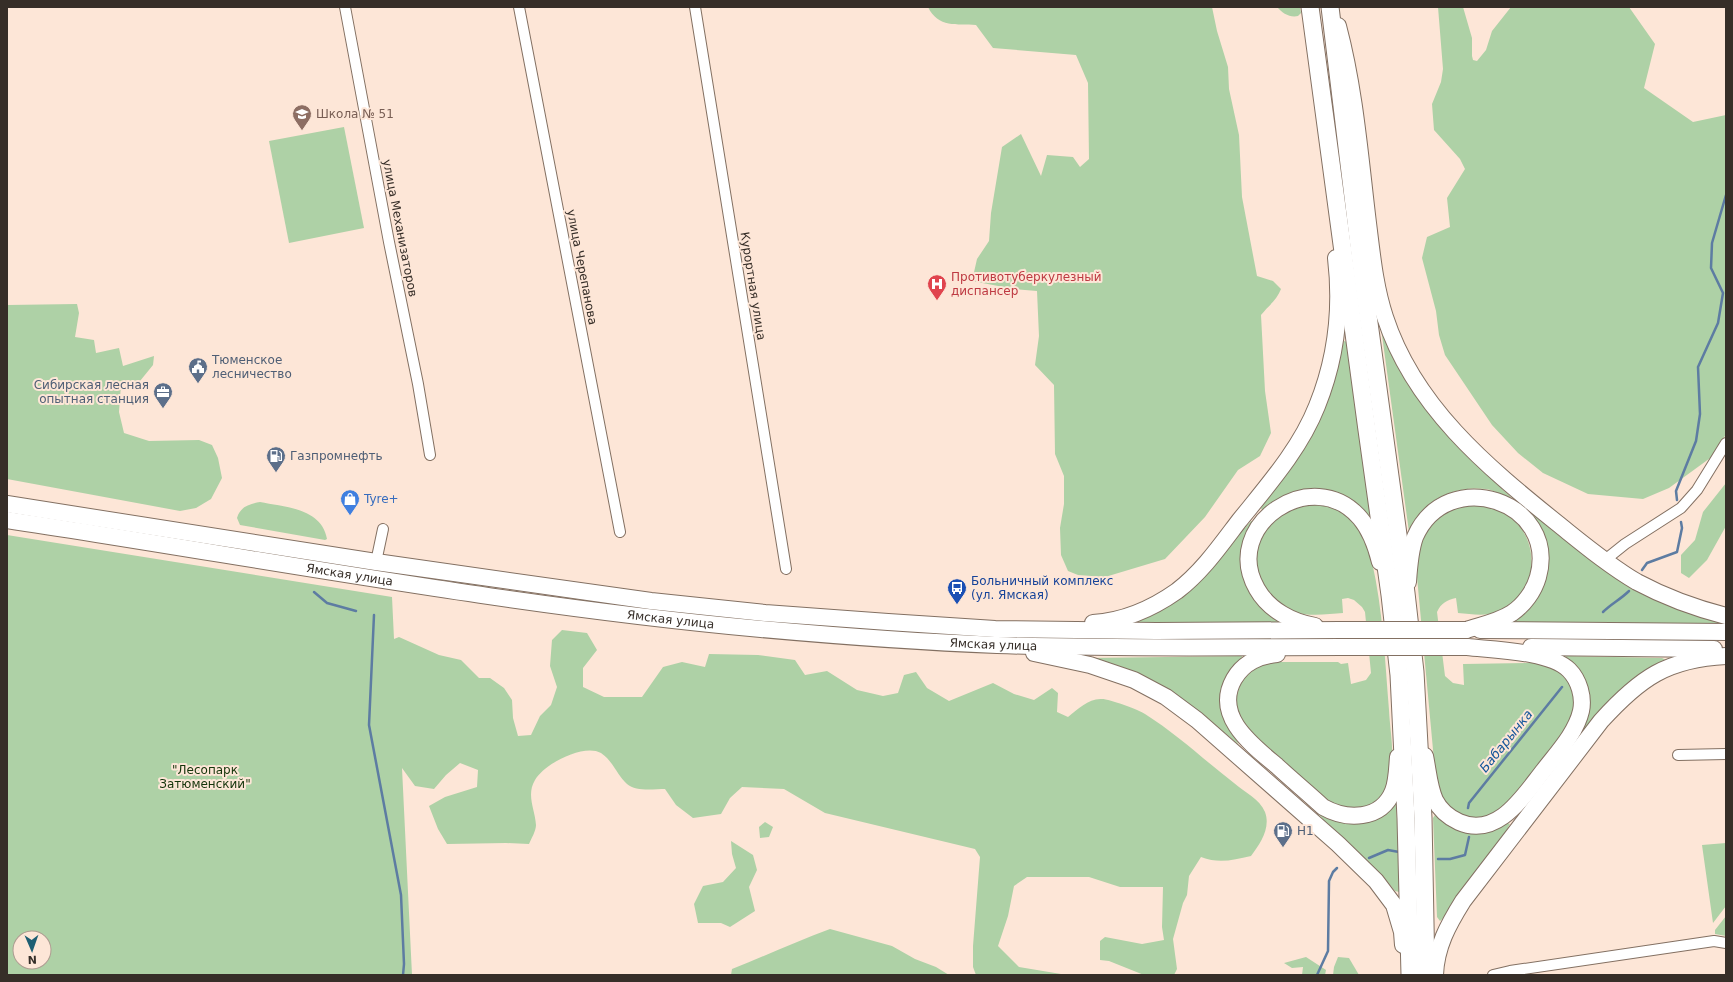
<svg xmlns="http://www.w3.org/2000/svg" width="1733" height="982" font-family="'DejaVu Sans',sans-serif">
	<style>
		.green { fill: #aed1a6; fill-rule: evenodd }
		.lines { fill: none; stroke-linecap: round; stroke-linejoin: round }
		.stream { stroke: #5d7ca2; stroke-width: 2.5 }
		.minor-casing { stroke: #837062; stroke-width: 12 }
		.primary-casing { stroke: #837062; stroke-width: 18 }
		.trunk-casing { stroke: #837062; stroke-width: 19 }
		.minor { stroke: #fff; stroke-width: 10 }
		.primary { stroke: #fff; stroke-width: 16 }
		.trunk { stroke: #fff; stroke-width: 17 }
		.primary-bridge-casing { stroke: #837062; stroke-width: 18; stroke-linecap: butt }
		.primary-bridge { stroke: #fff; stroke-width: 16 }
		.labels { text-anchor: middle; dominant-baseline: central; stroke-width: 4; stroke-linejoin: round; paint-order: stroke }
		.education-label { font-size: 12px; fill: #785e54; stroke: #fde6d7; text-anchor: start }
		.street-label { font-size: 12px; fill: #362e28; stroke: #fde6d7 }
		.health-label { font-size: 12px; fill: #be3a42; stroke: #fde6d7; text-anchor: start }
		.service-label { font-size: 12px; fill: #4e5e75; stroke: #fde6d7; text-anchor: start }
		.shop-label { font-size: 12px; fill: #366cbe; stroke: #fde6d7; text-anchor: start }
		.transit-label { font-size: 12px; fill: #164399; stroke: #fde6d7; text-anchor: start }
		.park-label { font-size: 12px; fill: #14340a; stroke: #fde6d7 }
		.water-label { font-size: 13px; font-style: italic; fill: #14559b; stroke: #fde6d7 }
	</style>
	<rect width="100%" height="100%" fill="#fde6d7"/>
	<g class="green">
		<path d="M928,7H1212L1217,31L1228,67L1229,89L1239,135L1242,197L1257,276L1273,281L1281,289C1277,300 1268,306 1261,315L1265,391L1271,433L1260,456L1238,470L1205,517L1165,559L1105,577L1078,575L1068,571L1061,555L1060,528L1064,504V476L1055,454L1054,385L1035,365L1039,336L1037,291L1014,289L972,281L977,259L989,241L991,213L1002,147L1021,134L1041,176L1047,155L1073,157L1080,167L1089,159L1088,83L1076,55L993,48L976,25C957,24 938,28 928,7Z"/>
		<path d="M1277,7H1300L1301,13L1298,16C1290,18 1282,13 1277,7Z"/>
		<polygon points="1438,7 1463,7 1472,38 1472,56 1473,60 1477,61 1486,50 1492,31 1511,7 1629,7 1655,44 1644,88 1693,122 1726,115 1726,434 1713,456 1669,488 1643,499 1588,494 1543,473 1518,453 1492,425 1445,355 1439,335 1436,311 1422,258 1427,237 1450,227 1447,198 1465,169 1460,159 1434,130 1432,104 1441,82 1443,69"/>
		<polygon points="344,127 364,228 289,243 269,141"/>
		<polygon points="77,304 79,313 75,337 94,340 96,353 119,348 123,366 154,356 153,365 140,381 121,384 119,412 124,433 149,441 199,440 212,445 218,458 222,478 211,499 196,508 180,511 7,479 7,305"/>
		<path d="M1381,328L1503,487L1502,489L1512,498C1503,497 1495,490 1486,489C1454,485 1419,501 1410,533L1409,532Z"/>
		<polygon points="1344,341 1347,342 1371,517 1297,492 1274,501 1262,510 1261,508 1268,498 1268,494 1337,369"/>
		<polygon points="1726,483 1726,526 1707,560 1689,578 1681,573 1681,555 1695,540 1703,512"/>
		<path d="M260,502C284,507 322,508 327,539L325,540L240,525L237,518C240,507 249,504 260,502Z"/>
		<path d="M1306,504C1323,505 1341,507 1353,521C1363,531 1369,548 1372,562C1383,610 1385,661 1389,710C1390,732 1396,758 1389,780C1381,810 1351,815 1326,800L1257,739L1241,719L1236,706V699L1240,685L1244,678L1260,665L1274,662H1338L1341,664L1348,663L1351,684L1366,680L1371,673L1365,612L1362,607L1354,600L1348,598L1342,599L1343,613C1329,614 1309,617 1295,612C1259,599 1245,559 1268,527C1270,524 1272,520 1275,517C1281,512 1298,508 1306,504Z"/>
		<path d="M1473,504C1487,507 1499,508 1510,517C1542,541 1538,594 1500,611C1486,617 1472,614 1458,613L1456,598C1447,600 1441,603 1437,612L1445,676L1453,683L1464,685L1463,664L1532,663C1538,664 1544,664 1550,666C1568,674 1578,694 1574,714C1570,732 1547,754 1535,769C1528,778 1511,804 1503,809C1480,825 1456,822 1441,797C1437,791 1436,778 1435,771L1417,577L1419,545L1426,529L1445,511Z"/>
		<path d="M1531,511L1718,622V625L1511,622L1545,580C1550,560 1548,542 1538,525C1535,520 1531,516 1531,511Z"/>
		<path d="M1251,521H1253C1239,545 1236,579 1256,601C1263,609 1274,616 1282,623L1118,624L1129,621L1241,529L1245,528Z"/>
		<path d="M7,535L392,597L394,639L399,637L439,655L461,660L479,678H490L504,688L512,700L513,718L518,736L531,735L540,716L551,705L557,687L550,666L552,640L562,630L587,633L597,650L583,668V687L604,697H642L663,667L682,662L705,667L709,654L758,655L795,660L805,675L827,671L857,690L883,696L898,693L904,675L916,672L927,688L949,701L993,683L1014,694L1034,700L1052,688L1058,693L1057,712L1068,717C1078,709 1089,698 1102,699C1109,699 1140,710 1145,714C1177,734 1204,760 1234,783C1244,792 1260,799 1265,812C1271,828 1260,844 1251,856C1233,860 1219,864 1201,857L1189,876L1187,895L1183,903L1173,939L1177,969L1174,975H1144L1109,961L1100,960V941L1105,937L1142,944L1164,940L1162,927L1163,887H1120L1089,877H1027L1014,886L1008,916L998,946L1019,967L1067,975H976L973,967V946L980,857L975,849L825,813L784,789L742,787L730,798L721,814L693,818L676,805L665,789C654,789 636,792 627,784C617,775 613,761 601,753C584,743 544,764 535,780C526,795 535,809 536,825C536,831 531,839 529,844L506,843L447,844L438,829L429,806L445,797L477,787L478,770L460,763L446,775L434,789L415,786L402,768L412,975H7ZM20,938H44V962H20Z"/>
		<polygon points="1242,656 1226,722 1239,745 1225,733 1221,734 1089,658"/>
		<polygon points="1566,656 1662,658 1666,660 1577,740 1581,730 1565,657"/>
		<polygon points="1396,801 1400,888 1399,892 1395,891 1382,875 1323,822 1323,819 1313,809 1316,809 1324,815"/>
		<polygon points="1435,815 1493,830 1507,823 1510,824 1506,831 1506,835 1448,914 1440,921 1437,917 1433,818"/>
		<polygon points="765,822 773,827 769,837 760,838 759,827"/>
		<polygon points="731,841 753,855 757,870 749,887 755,911 730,927 721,923 698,923 694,904 703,886 723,882 736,868 732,854"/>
		<polygon points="1726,843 1725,881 1726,906 1713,923 1702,845"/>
		<polygon points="1726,916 1726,936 1715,934 1715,930"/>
		<path d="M830,929L892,946L915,959L936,967L949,975H731L732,969C765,956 797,941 830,929Z"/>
		<polygon points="1306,957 1326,970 1325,975 1302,975 1303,967 1292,968 1284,963"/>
		<polygon points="1338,957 1349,958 1359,975 1333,975 1334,967"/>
	</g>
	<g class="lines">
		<g class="stream">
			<polyline points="1677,500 1676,491 1696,441 1700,414 1698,367 1718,323 1723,293 1711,268 1712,243 1726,195"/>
			<polyline points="1642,570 1647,563 1677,552 1682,528 1681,522"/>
			<polyline points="314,592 327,603 356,611"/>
			<path d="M1603,612C1611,604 1621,599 1629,591"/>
			<polyline points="374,615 369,725 401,895 404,964 403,975"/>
			<polyline points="1468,808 1469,803 1562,687"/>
			<polyline points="1369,858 1388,850 1399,852"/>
			<polyline points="1438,859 1450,859 1465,855 1469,837"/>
			<polyline points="1317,975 1328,951 1329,881 1333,872 1337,868"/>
		</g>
		<g class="minor-casing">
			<g id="minor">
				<polyline points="345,7 389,242 418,384 430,455"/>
				<polyline points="519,7 620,532"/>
				<polyline points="695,7 786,569"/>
				<polyline points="1605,560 1625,544 1681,508 1697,490 1726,443"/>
				<polyline points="376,562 383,529"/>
				<polyline points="1678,755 1726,754"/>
				<polyline points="1493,975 1510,971 1714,941 1726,943"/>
			</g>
		</g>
		<g class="primary-casing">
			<g id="primary">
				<path d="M1338,26C1355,90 1360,157 1368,223C1372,255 1375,287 1385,317C1414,406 1486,466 1557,523C1582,543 1608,565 1637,582C1665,597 1695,608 1726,616"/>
				<polyline points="7,504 376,562 651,601 765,613 888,622 995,629 1156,631 1340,630"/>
				<path id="s1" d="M7,520C258,558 508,606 761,629C839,636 918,642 997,645C1111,649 1226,647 1341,647"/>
				<path d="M1408,582C1409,567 1410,551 1415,537C1447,464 1559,501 1538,577C1534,591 1524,605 1512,613C1498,622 1482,625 1466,630"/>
				<path d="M1093,623C1123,621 1153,608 1177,591C1202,572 1220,546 1239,521C1268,485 1300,449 1317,406C1336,359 1342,309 1336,258"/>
				<path d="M1315,626C1292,622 1269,610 1257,589C1220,525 1313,463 1360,518C1371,531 1376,546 1380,562"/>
				<polyline points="1480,630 1726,632"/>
				<polyline points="1531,647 1714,649"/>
				<polyline points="1034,653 1090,665 1134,680 1166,697 1197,720 1338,844 1376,881 1394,905 1402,932 1403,945"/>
				<path d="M1277,654C1259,656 1244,662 1234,679C1213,716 1252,745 1277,766C1292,780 1308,793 1323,807C1346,820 1381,821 1393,791C1397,781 1397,768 1398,757"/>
				<path d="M1425,756C1428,770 1429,787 1435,800C1440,810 1448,817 1459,822C1498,839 1524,795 1544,770C1557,753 1576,733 1581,711C1584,697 1579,680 1569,670C1550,651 1494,650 1467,647"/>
				<path d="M1435,975C1436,947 1448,925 1463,901L1601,721C1640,678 1667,659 1726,656"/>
			</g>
		</g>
		<g class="trunk-casing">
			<g id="trunk">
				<polyline points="1310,7 1367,430 1390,595 1399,675 1406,818 1410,975"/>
				<polyline points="1330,7 1363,279 1406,593 1415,672 1423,818 1426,975"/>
			</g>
		</g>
		<use href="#minor" class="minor"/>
		<use href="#primary" class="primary"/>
		<use href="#trunk" class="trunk"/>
		<g class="primary-bridge-casing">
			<g id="primary-bridge">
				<polyline points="1340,630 1466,630"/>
				<polyline points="1341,647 1467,647"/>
			</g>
		</g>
		<use href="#primary-bridge" class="primary-bridge"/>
	</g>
	<defs>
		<g id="school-pin" transform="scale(1)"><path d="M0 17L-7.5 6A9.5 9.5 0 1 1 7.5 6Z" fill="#8d6e63" stroke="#fde6d7"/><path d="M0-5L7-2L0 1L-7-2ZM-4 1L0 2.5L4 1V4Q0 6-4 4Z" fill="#fff"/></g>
		<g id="hospital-pin" transform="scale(1)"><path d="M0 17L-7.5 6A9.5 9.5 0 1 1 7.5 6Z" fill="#e0444e" stroke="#fde6d7"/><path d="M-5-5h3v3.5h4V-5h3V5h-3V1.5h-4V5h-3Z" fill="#fff"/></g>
		<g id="civic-pin" transform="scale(1)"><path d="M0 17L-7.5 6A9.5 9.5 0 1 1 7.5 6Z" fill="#5c6f8a" stroke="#fde6d7"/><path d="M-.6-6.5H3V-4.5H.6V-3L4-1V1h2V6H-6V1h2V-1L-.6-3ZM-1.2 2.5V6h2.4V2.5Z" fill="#fff"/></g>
		<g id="office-pin" transform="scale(1)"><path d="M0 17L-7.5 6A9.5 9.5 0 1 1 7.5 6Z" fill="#5c6f8a" stroke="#fde6d7"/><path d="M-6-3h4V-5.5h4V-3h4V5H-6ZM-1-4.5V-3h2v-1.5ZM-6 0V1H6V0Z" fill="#fff"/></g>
		<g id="fuel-pin" transform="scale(1)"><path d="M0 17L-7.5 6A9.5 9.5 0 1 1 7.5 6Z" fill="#5c6f8a" stroke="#fde6d7"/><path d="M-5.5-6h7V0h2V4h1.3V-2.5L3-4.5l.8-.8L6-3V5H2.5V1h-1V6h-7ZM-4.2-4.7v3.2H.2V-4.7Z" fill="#fff"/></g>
		<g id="shop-pin" transform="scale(1)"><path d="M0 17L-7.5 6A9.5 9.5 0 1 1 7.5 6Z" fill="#3f7fe0" stroke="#fde6d7"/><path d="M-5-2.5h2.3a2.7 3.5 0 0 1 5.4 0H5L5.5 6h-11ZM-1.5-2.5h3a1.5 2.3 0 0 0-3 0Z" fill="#fff"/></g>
		<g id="bus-pin" transform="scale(1)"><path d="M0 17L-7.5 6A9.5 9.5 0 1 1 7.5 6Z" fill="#1a4fb4" stroke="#fde6d7"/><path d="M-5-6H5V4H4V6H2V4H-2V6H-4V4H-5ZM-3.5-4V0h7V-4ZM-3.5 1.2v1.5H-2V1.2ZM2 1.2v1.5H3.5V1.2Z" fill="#fff"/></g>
	</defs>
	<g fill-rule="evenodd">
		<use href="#school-pin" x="302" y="114"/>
		<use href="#hospital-pin" x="937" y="284"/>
		<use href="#civic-pin" x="198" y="367"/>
		<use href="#office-pin" x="163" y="392"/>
		<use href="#fuel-pin" x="276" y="456"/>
		<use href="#shop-pin" x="350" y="499"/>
		<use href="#bus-pin" x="957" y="588"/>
		<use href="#fuel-pin" x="1283" y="831"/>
	</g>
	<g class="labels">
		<g class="education-label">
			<text x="316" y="114">Школа № 51</text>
		</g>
		<g class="street-label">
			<text transform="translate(400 228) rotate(79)">улица Механизаторов</text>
			<text transform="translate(582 267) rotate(79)">улица Черепанова</text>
			<text transform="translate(753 286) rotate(81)">Курортная улица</text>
			<text stroke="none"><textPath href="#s1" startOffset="347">Ямская улица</textPath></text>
			<text stroke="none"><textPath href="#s1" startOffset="671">Ямская улица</textPath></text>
			<text stroke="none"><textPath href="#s1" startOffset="995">Ямская улица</textPath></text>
		</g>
		<g class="health-label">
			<text x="951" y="277">Противотуберкулезный<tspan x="951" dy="14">диспансер</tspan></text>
		</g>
		<g class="service-label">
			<text x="212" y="360">Тюменское<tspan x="212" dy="14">лесничество</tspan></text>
			<text x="149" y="385" text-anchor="end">Сибирская лесная<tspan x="149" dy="14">опытная станция</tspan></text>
			<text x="290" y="456">Газпромнефть</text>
			<text x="1297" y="831">Н1</text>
		</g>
		<g class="shop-label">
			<text x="364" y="499">Tyre+</text>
		</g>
		<g class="transit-label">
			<text x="971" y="581">Больничный комплекс<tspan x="971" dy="14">(ул. Ямская)</tspan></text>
		</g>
		<g class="park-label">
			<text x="205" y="770">"Лесопарк<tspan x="205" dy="14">Затюменский"</tspan></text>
		</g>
		<g class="water-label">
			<text transform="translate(1506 741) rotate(-51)">Бабарынка</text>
		</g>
	</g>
	<rect width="1733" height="982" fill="none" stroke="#362e28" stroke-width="16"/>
	<g transform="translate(32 950) rotate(178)"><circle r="19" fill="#fde6d7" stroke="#ad9c91"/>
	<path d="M0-3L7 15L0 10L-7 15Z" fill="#1e5e73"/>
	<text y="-6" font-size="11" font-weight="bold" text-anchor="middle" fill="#362e28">N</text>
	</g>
</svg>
